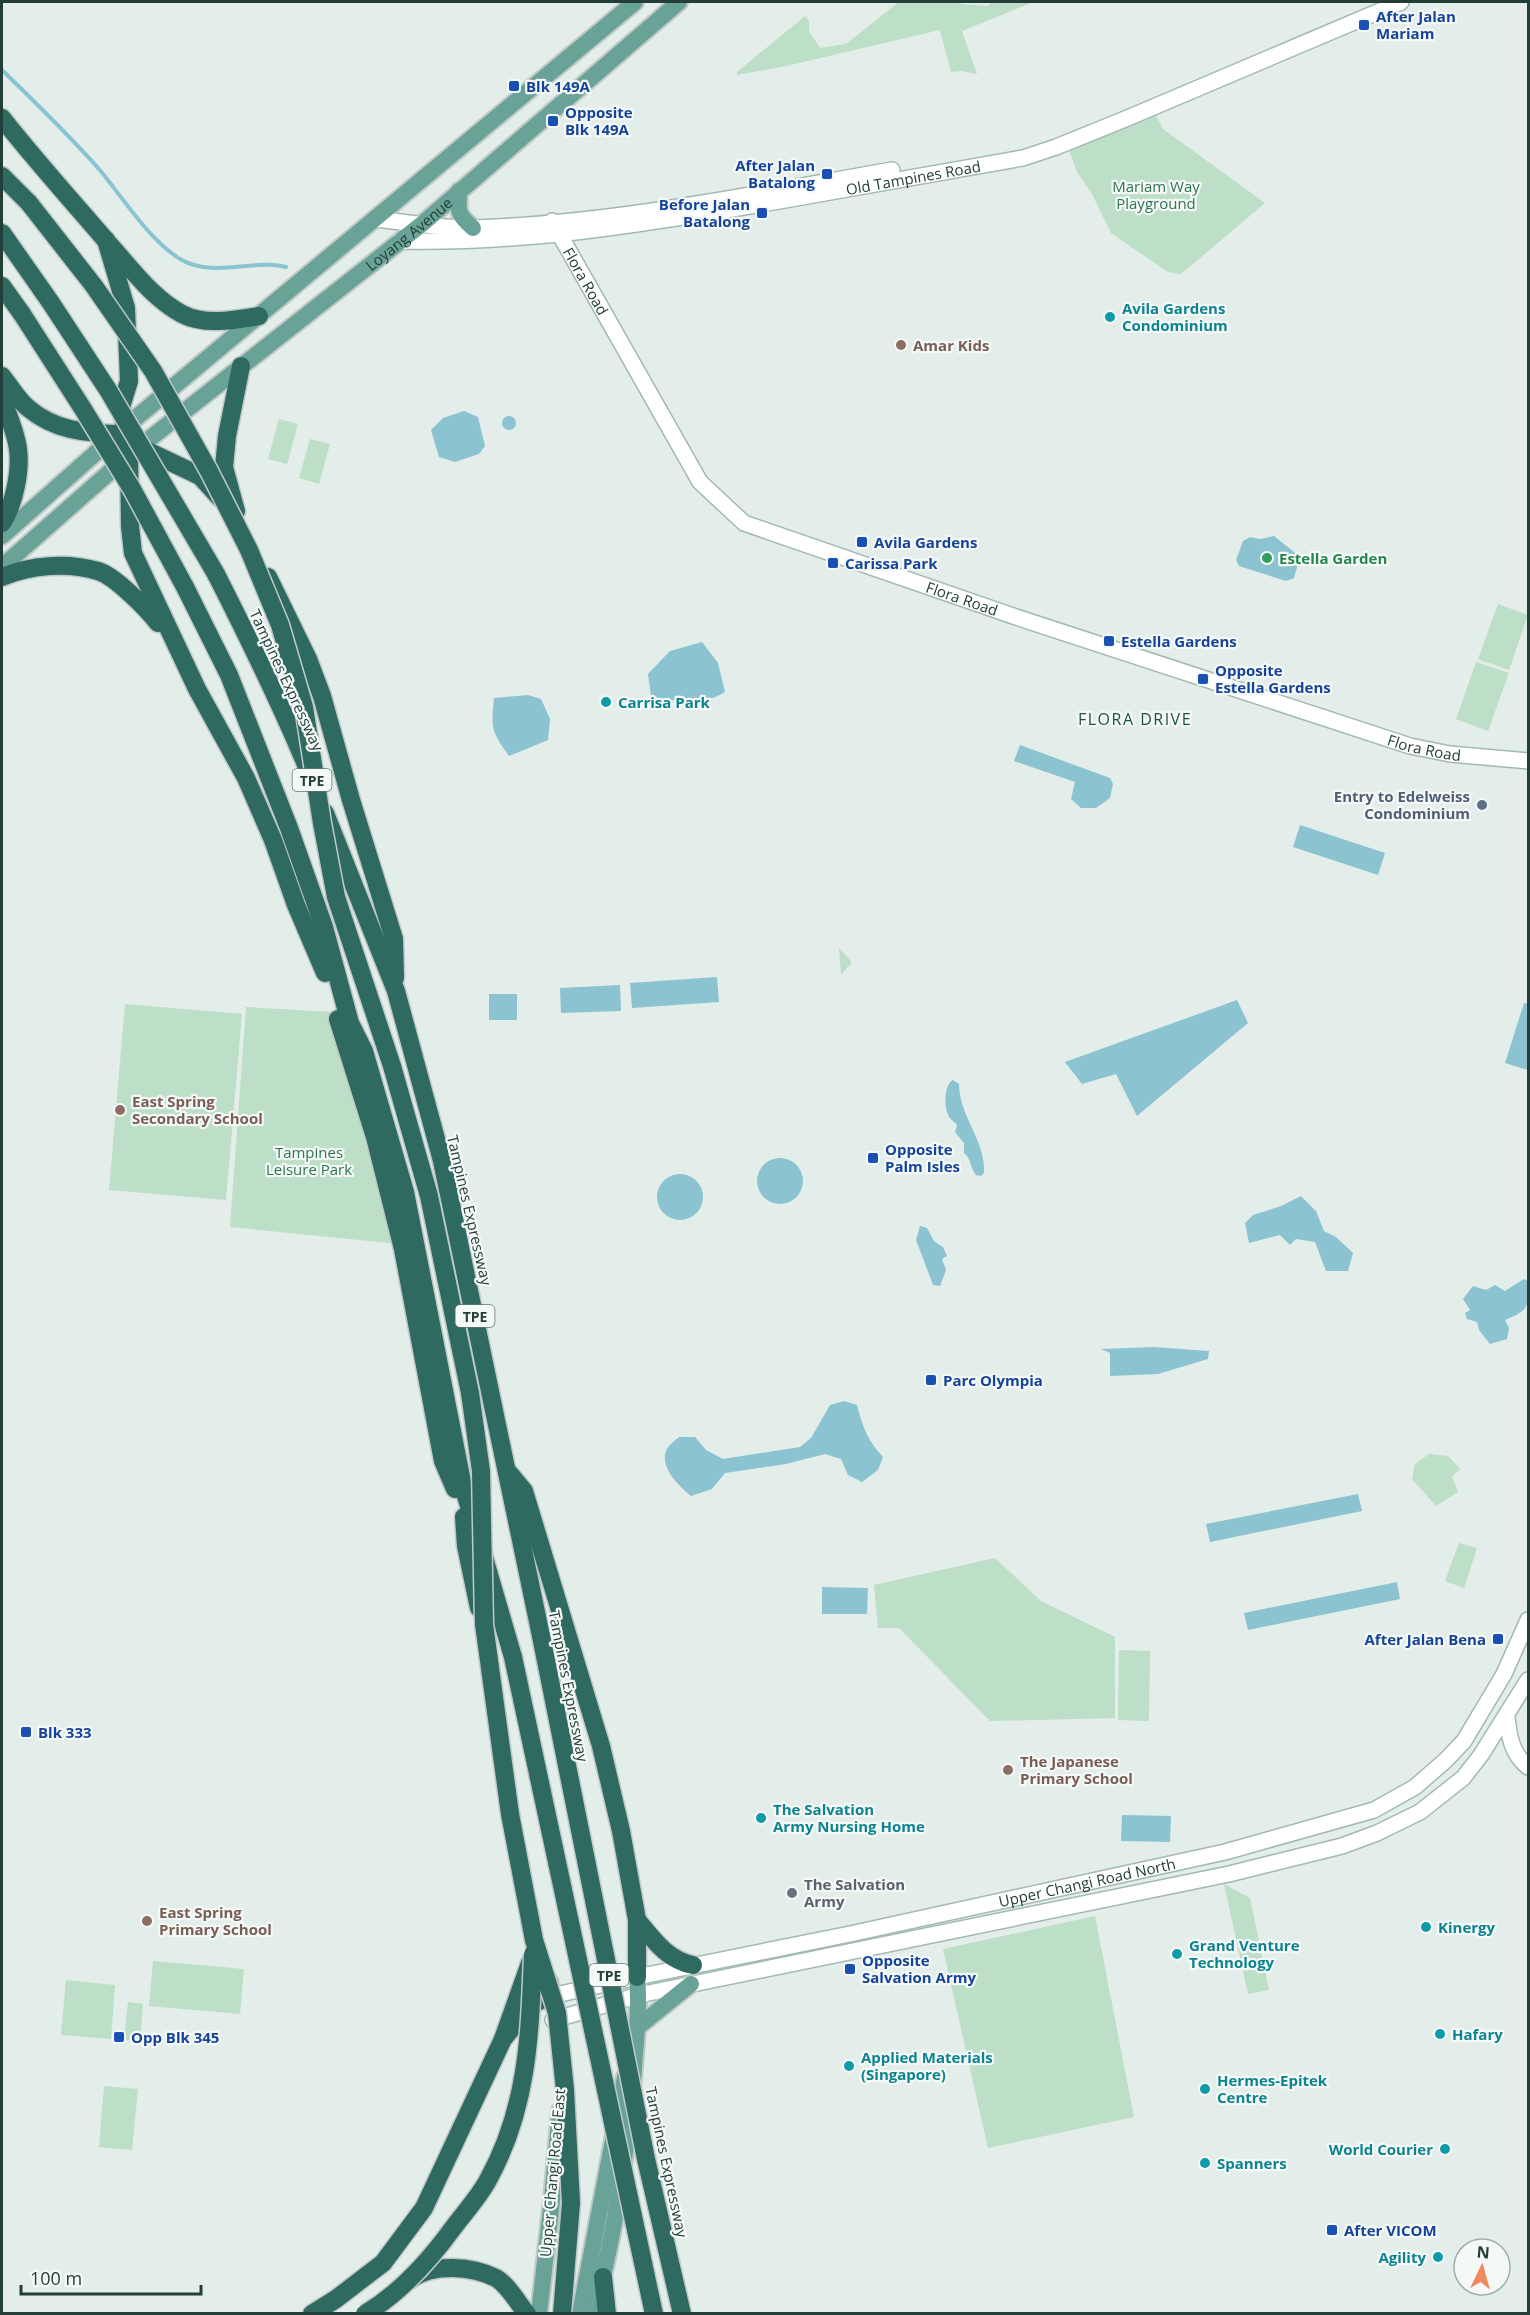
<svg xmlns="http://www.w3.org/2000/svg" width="1530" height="2315" font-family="'Open Sans',sans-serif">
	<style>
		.green { fill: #bddec7 }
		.water { fill: #8cc3d1 }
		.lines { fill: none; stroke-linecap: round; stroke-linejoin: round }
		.stream { stroke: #8cc3d1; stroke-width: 4 }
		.secondary-casing { stroke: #a2b9b2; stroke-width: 18 }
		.primary-casing { stroke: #c1c9c7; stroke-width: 20 }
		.highway-casing { stroke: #c1c9c7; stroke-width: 21 }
		.secondary { stroke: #fff; stroke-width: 15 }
		.primary { stroke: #69a296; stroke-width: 16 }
		.highway { stroke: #2f6a61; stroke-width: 18 }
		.highway-bridge-casing { stroke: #c1c9c7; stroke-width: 21; stroke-linecap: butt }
		.highway-bridge { stroke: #2f6a61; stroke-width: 18 }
		.transit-dot { fill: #1a4fb4; stroke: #f4f9f7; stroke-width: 2 }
		.culture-dot { fill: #0f9aa8; stroke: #f4f9f7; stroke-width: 2 }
		.education-dot { fill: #8d6e63; stroke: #f4f9f7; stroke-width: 2 }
		.leisure-dot { fill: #2e9e5b; stroke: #f4f9f7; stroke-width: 2 }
		.service-dot { fill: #5c6f8a; stroke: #f4f9f7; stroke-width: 2 }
		.worship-dot { fill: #6b7280; stroke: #f4f9f7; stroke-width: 2 }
		.labels { text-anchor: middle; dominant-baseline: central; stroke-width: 4.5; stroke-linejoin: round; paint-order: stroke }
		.shield { fill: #f4f9f7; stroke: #627671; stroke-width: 1.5 }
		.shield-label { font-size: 14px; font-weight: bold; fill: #233e38 }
		.transit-label { font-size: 15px; font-weight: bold; fill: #164399; stroke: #f4f9f7; text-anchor: start }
		.street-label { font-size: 15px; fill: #233e38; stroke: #f4f9f7 }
		.park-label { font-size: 15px; fill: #2e754c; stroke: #f4f9f7 }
		.culture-label { font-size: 15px; font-weight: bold; fill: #0d838f; stroke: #f4f9f7; text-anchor: start }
		.education-label { font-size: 15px; font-weight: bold; fill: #785e54; stroke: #f4f9f7; text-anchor: start }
		.leisure-label { font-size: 15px; font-weight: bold; fill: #27864d; stroke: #f4f9f7; text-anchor: start }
		.service-label { font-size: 15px; font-weight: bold; fill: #4e5e75; stroke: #f4f9f7; text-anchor: end }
		.worship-label { font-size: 15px; font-weight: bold; fill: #5b616d; stroke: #f4f9f7; text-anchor: start }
		.neighbourhood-label { font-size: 16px; letter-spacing: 1.5px; fill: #1f5047; stroke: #f4f9f7 }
	</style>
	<rect width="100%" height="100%" fill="#e3ede9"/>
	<g class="green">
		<polygon points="899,2 959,2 961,4 987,6 992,2 1033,2 962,31 977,74 962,71 951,72 940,30 786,66 737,75 737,72 805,16 809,21 809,31 820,48 846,44"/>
		<polygon points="1155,113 1163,129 1265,203 1181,274 1168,272 1111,233 1092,194 1077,172 1069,150"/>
		<polygon points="279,419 298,424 287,464 268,459"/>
		<polygon points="310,439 330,444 319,484 299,478"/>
		<polygon points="1498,604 1528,615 1509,670 1478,659"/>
		<polygon points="1476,662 1509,673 1488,731 1456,719"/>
		<polygon points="839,948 851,961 851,964 841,974"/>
		<polygon points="125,1004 242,1014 226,1200 109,1190"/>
		<polygon points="246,1007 333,1012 409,1245 230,1227"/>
		<polygon points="1429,1454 1448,1456 1460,1469 1452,1477 1458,1492 1436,1506 1412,1479 1415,1464"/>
		<polygon points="1459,1543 1477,1548 1464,1588 1445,1581"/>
		<polygon points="995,1558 1041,1601 1115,1637 1115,1718 990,1721 899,1628 878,1628 874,1585"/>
		<polygon points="1119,1650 1150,1651 1149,1721 1118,1720"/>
		<polygon points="1224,1884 1250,1898 1269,1990 1248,1994"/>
		<polygon points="1095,1916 1134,2117 988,2148 943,1949"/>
		<polygon points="153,1961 244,1969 240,2014 149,2006"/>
		<polygon points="66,1980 115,1985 111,2039 61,2035"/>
		<polygon points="128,2002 143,2004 140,2041 124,2040"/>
		<polygon points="104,2086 138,2089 132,2150 99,2147"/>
	</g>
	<g class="water">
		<polygon points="464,411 478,417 485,446 479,454 455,462 439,457 431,430 443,418"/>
		<circle cx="509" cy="423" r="7"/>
		<polygon points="1274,536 1294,552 1299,560 1294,578 1286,581 1239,566 1236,560 1243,541 1250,537 1260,539"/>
		<path d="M702,642L718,663L725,692C700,707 678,702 651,696L648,674L670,651Z"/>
		<path d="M528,695L541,699L550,719L548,740L509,756C491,731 491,728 494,698Z"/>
		<polygon points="1020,745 1110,778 1113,784 1110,798 1096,808 1081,808 1071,799 1075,782 1014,761"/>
		<polygon points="1300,825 1385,853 1378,875 1293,847"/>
		<polygon points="717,977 719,1002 632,1008 630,983"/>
		<polygon points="620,985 621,1011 561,1013 560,988"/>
		<rect x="489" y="994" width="28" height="26"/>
		<polygon points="1237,1000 1248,1023 1137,1116 1116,1074 1082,1084 1065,1062"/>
		<polygon points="1524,1003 1528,1004 1528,1070 1505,1063"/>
		<path d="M953,1080L959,1084C959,1116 986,1141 984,1173L981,1176L976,1175C970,1168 971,1158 964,1153V1143L955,1132L957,1125C955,1122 952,1121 950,1118C943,1109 944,1084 953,1080Z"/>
		<circle cx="780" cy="1181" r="23"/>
		<circle cx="680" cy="1197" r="23"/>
		<polygon points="1301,1196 1316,1211 1324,1231 1336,1237 1353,1253 1348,1271 1326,1271 1315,1242 1296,1239 1290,1245 1280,1235 1249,1243 1245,1223 1253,1215 1281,1206"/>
		<polygon points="920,1226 927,1228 934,1241 943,1247 947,1256 942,1259 946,1270 940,1286 933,1285 916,1240"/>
		<path d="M1524,1279L1528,1281C1529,1306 1530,1310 1505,1320L1509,1328L1507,1339L1490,1344L1479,1330L1477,1322L1467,1319L1465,1313L1470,1310L1463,1299L1473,1286L1486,1290L1495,1285L1505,1291Z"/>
		<polygon points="1153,1347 1209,1351 1208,1359 1158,1374 1110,1376 1110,1353 1101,1349"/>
		<path d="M844,1401L857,1405C862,1425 868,1442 883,1457L878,1470L862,1482L848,1475L841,1459L825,1454L786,1464L725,1473L712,1489L691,1496C679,1486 660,1468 666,1451C668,1445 675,1441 679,1437H695L706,1450L723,1459L800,1447L811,1438L830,1405Z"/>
		<polygon points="1358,1494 1362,1511 1210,1542 1206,1524"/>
		<polygon points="1397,1582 1400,1599 1248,1630 1244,1613"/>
		<polygon points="822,1587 868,1588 867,1614 822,1614"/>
		<polygon points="1122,1815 1171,1816 1170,1842 1121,1841"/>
	</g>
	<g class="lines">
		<path class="stream" d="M2,70C35,102 68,134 99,169C122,196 157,253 191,264C224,275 257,259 286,267"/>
		<g class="secondary-casing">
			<g id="secondary">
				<path d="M375,219C407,222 441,229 474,228C613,223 755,194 892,170"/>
				<path id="s1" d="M552,221L700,482L744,523L1016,617L1410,746L1450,754L1528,761"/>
				<path id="s2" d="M399,241C523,244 646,224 768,203C853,188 938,173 1023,158L1056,147L1130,117L1401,2"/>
				<path d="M1507,1717C1509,1737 1512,1754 1528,1767"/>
				<path id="s3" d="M551,1996L637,1977L850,1934L1225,1852L1374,1810L1415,1787L1446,1760L1464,1741L1504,1674L1528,1620"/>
				<polyline points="553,2020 639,1995 1229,1874 1342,1846 1377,1833 1420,1812 1463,1778 1481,1755 1528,1680"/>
			</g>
		</g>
		<g class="primary-casing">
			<g id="primary">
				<path d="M459,191C458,212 457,214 473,228"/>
				<polyline points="2,536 125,427 635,2"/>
				<path id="s4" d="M2,567L129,455L422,224L679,2"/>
				<polyline points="639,2026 691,1984"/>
				<polyline points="539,2314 552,2200 560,2111"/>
				<polyline points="580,2314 625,2077"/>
				<path d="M593,2314C616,2234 627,2150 634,2068C636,2037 640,2008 637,1977"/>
			</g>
		</g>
		<g class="highway-casing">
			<g id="highway">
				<path d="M2,118C36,161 73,202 109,244C131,268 152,298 182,314C205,326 235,320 259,316"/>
				<polyline points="2,176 29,203"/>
				<polyline points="2,233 51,303"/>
				<polyline points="106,240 126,308 129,381 121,407 125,427 139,447 200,476 220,498"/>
				<polyline points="2,286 22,314"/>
				<path d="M2,376C10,386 18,400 28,408C54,430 84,433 116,434L129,455L130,526L133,553L197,689L246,778L273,840L296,905L325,973"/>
				<path d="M2,399C8,414 16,433 18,449C21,471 14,505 2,523"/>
				<polyline points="236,511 224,467 227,436 241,366"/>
				<path d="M216,574C250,641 283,708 312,779"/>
				<path d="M2,577C31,565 67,562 98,571C115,576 147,609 158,623"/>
				<polyline points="268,577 308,659 322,696 351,800 394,939 395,978"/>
				<polyline points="185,587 229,675 289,828 324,927 350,1023 364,1051 405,1192 462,1482 513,1657"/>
				<polyline points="325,813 396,991 442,1161 541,1636"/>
				<polyline points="338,1019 375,1137 403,1249 443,1461 455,1489"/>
				<polyline points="509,1473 524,1491 601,1746 621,1831 637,1920 637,1977"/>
				<polyline points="464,1517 466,1546 479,1608"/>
				<path d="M637,1920C653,1939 667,1960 693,1965"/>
				<polyline points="503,2039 532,2004 551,1996 549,1982"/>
				<polyline points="603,2277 607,2314"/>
				<path d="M411,2279C433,2263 472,2266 496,2278C508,2285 518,2303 527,2314"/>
				<polyline points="312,2314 336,2299 383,2263 424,2208 503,2039 530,1963"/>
			</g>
		</g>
		<use href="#secondary" class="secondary"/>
		<use href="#primary" class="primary"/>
		<use href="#highway" class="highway"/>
		<g class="highway-bridge-casing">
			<g id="highway-bridge">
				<polyline points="29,203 94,286 153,371 209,471 249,550 280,625 304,707 322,823 336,897 392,1066 429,1196 470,1393 481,1471 484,1624 510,1814 534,1940 557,2013 565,2090 571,2203 562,2314"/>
				<polyline points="51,303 108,390 216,574"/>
				<polyline points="22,314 83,409 132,489 185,587"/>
				<polyline points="541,1636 646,2159 682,2314"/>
				<polyline points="513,1657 654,2314"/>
				<path d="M365,2314C400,2293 429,2261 453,2228C464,2213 479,2197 488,2180C528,2108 530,2034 533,1954"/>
			</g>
		</g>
		<use href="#highway-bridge" class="highway-bridge"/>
	</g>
	<g class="transit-dot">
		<rect x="1358" y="19" width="12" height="12" rx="3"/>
		<rect x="508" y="80" width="12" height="12" rx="3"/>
		<rect x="547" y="115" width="12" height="12" rx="3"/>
		<rect x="821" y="168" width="12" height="12" rx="3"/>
		<rect x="756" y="207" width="12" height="12" rx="3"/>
		<rect x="856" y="536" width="12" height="12" rx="3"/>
		<rect x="827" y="557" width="12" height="12" rx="3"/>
		<rect x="1103" y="635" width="12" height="12" rx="3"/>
		<rect x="1197" y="673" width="12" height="12" rx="3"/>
		<rect x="867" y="1152" width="12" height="12" rx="3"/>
		<rect x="925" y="1374" width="12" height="12" rx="3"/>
		<rect x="1492" y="1633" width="12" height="12" rx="3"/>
		<rect x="20" y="1726" width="12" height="12" rx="3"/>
		<rect x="844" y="1963" width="12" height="12" rx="3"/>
		<rect x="113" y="2031" width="12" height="12" rx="3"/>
		<rect x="1326" y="2224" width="12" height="12" rx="3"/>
	</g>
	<g class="culture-dot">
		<circle cx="1110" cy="317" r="6"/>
		<circle cx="606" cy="702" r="6"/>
		<circle cx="761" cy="1818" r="6"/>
		<circle cx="1426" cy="1927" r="6"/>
		<circle cx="1177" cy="1954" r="6"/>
		<circle cx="1440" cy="2034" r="6"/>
		<circle cx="849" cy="2066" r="6"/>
		<circle cx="1205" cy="2089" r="6"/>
		<circle cx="1445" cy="2149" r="6"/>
		<circle cx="1205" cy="2163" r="6"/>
		<circle cx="1438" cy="2257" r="6"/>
	</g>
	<g class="education-dot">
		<circle cx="901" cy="345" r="6"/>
		<circle cx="120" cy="1110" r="6"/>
		<circle cx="1008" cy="1770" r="6"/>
		<circle cx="147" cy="1921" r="6"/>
	</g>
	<circle class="leisure-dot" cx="1267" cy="558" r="6"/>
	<circle class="service-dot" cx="1482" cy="805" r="6"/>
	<circle class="worship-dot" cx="792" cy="1893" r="6"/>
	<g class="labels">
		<g class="shield">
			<rect x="292.5" y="769" width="39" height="22" rx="4.5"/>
			<rect x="455.5" y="1305" width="39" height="22" rx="4.5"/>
			<rect x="589.5" y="1964" width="39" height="22" rx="4.5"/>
		</g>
		<g class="shield-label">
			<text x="312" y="780">TPE</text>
			<text x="475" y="1316">TPE</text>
			<text x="609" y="1975">TPE</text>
		</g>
		<g class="transit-label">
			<text x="1376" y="16">After Jalan<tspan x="1376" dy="17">Mariam</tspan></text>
			<text x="526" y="86">Blk 149A</text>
			<text x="565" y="112">Opposite<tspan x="565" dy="17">Blk 149A</tspan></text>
			<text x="815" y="165" text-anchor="end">After Jalan<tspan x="815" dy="17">Batalong</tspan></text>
			<text x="750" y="204" text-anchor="end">Before Jalan<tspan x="750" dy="17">Batalong</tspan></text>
			<text x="874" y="542">Avila Gardens</text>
			<text x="845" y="563">Carissa Park</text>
			<text x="1121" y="641">Estella Gardens</text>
			<text x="1215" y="670">Opposite<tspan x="1215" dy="17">Estella Gardens</tspan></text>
			<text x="885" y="1149">Opposite<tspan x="885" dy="17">Palm Isles</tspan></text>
			<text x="943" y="1380">Parc Olympia</text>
			<text x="1486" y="1639" text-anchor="end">After Jalan Bena</text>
			<text x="38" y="1732">Blk 333</text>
			<text x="862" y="1960">Opposite<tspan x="862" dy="17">Salvation Army</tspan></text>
			<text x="131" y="2037">Opp Blk 345</text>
			<text x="1344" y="2230">After VICOM</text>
		</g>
		<g class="street-label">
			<text stroke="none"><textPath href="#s2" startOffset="519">Old Tampines Road</textPath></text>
			<text stroke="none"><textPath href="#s4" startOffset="526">Loyang Avenue</textPath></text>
			<text stroke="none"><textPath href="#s1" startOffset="69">Flora Road</textPath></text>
			<text stroke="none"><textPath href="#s1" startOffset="591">Flora Road</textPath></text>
			<text transform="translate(287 680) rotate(65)">Tampines Expressway</text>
			<text stroke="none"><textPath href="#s1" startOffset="1077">Flora Road</textPath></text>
			<text transform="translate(470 1210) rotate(77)">Tampines Expressway</text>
			<text transform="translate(569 1686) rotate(79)">Tampines Expressway</text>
			<text stroke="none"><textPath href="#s3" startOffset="548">Upper Changi Road North</textPath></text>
			<text transform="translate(667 2162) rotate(78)">Tampines Expressway</text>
			<text transform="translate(552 2173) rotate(-85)">Upper Changi Road East</text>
		</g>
		<g class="park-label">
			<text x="1156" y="186">Mariam Way<tspan x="1156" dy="17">Playground</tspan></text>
			<text x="309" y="1152">Tampines<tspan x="309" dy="17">Leisure Park</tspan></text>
		</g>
		<g class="culture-label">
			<text x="1122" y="308">Avila Gardens<tspan x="1122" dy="17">Condominium</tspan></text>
			<text x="618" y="702">Carrisa Park</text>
			<text x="773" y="1809">The Salvation<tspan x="773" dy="17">Army Nursing Home</tspan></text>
			<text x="1438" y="1927">Kinergy</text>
			<text x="1189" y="1945">Grand Venture<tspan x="1189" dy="17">Technology</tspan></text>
			<text x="1452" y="2034">Hafary</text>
			<text x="861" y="2057">Applied Materials<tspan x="861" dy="17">(Singapore)</tspan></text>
			<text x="1217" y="2080">Hermes-Epitek<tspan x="1217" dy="17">Centre</tspan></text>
			<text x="1433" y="2149" text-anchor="end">World Courier</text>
			<text x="1217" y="2163">Spanners</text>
			<text x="1426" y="2257" text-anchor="end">Agility</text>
		</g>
		<g class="education-label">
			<text x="913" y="345">Amar Kids</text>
			<text x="132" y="1101">East Spring<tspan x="132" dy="17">Secondary School</tspan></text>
			<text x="1020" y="1761">The Japanese<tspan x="1020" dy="17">Primary School</tspan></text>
			<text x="159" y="1912">East Spring<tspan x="159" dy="17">Primary School</tspan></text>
		</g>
		<g class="leisure-label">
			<text x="1279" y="558">Estella Garden</text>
		</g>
		<g class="service-label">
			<text x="1470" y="796">Entry to Edelweiss<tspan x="1470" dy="17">Condominium</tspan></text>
		</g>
		<g class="worship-label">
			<text x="804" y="1884">The Salvation<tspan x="804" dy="17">Army</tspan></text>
		</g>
		<g class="neighbourhood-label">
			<text x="1135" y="719">FLORA DRIVE</text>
		</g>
	</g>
	<rect width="1530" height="2315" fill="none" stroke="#233e38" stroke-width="6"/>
	<g transform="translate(1482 2267) rotate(5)"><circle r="28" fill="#f4f9f7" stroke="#a0aeab" stroke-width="1.5"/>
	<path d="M0-4.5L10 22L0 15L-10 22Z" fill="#f0895e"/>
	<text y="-9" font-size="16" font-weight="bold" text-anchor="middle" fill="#233e38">N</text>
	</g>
	<path d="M21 2285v9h180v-9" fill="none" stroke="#233e38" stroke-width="3"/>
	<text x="30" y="2285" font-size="18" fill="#233e38" stroke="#f4f9f7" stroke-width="4.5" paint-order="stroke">100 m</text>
</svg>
